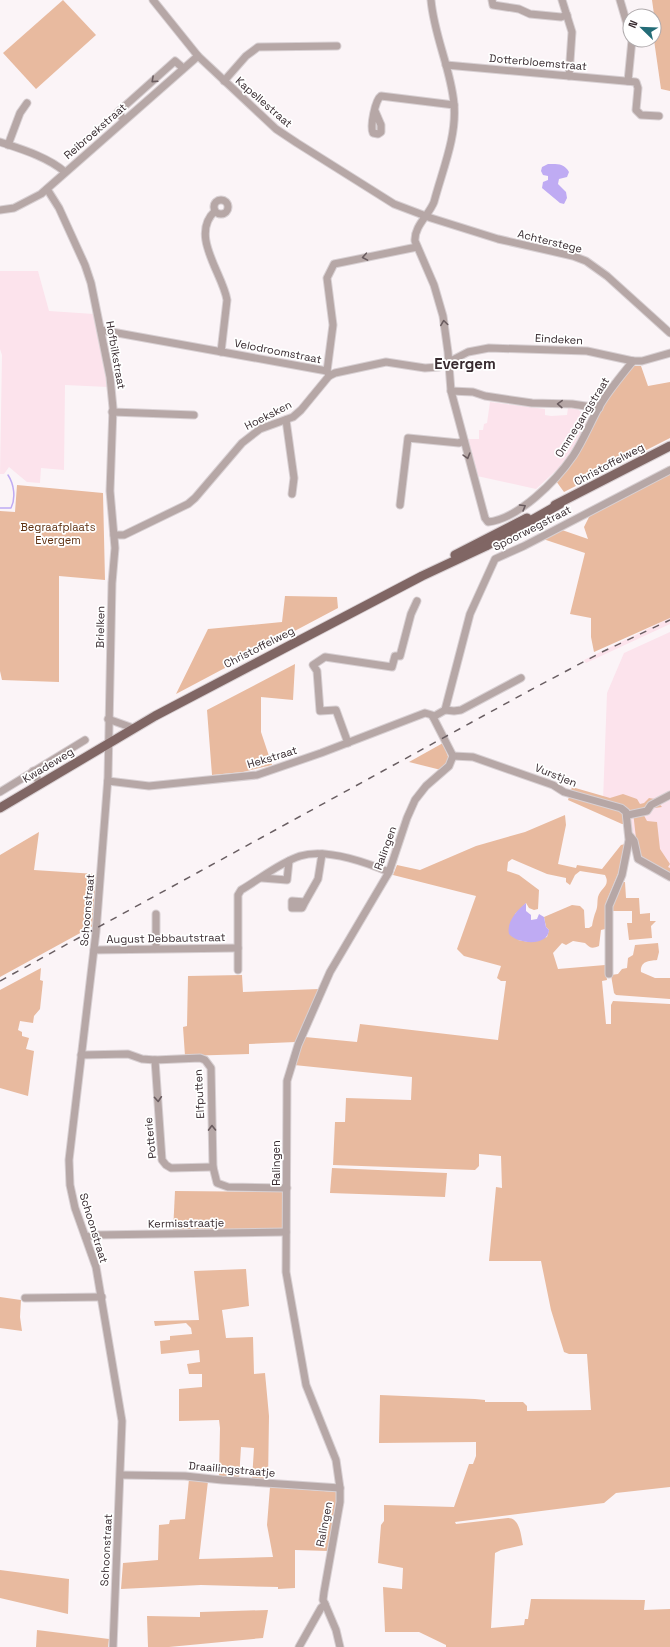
<svg xmlns="http://www.w3.org/2000/svg" width="670" height="1647" font-family="'Space Grotesk',sans-serif">
	<style>
		.built { fill: #fce3ec }
		.green { fill: #e8ba9f; fill-rule: evenodd }
		.water { fill: #bfabf3 }
		.lines { fill: none; stroke-linecap: round; stroke-linejoin: round }
		.stream { stroke: #bfabf3; stroke-width: 1.5 }
		.minor-casing { stroke: #d8d0d3; stroke-width: 9 }
		.major-casing { stroke: #d8d0d3; stroke-width: 11 }
		.minor { stroke: #b6a7a6; stroke-width: 7 }
		.major { stroke: #806664; stroke-width: 9 }
		.rail { stroke: #695e62; stroke-width: 1.5; stroke-dasharray: 7 7; stroke-linecap: butt }
		.oneway { stroke: #6a5c5f }
		.labels { text-anchor: middle; dominant-baseline: central; stroke-width: 3.5; stroke-linejoin: round; paint-order: stroke }
		.street-label { font-size: 11px; fill: #372a2f; stroke: #fff }
		.park-label { font-size: 11px; fill: #5e3010; stroke: #fff }
		.district-label { font-size: 15px; font-weight: bold; fill: #372a2f; stroke: #fff }
	</style>
	<rect width="100%" height="100%" fill="#fbf4f7"/>
	<g class="built">
		<polygon points="0,271 38,271 49,311 94,314 105,367 108,387 65,385 64,470 41,468 40,483 27,482 9,467 4,474 0,474 2,355 0,349"/>
		<polygon points="490,402 545,409 545,415 551,416 567,415 568,408 577,409 589,417 569,456 561,466 536,489 477,476 471,452 469,451 465,439 479,439 479,430 483,430 484,424 487,423"/>
		<polygon points="670,618 670,624 586,663 584,660"/>
		<polygon points="670,632 670,875 640,859 630,821 603,801 607,693 624,653"/>
	</g>
	<g class="green">
		<polygon points="63,0 96,35 36,89 3,53"/>
		<polygon points="652,0 670,0 670,91 661,89 654,40 657,36"/>
		<polygon points="631,366 641,366 648,386 670,382 670,438 564,492 556,481 575,459 605,404"/>
		<polygon points="670,473 670,618 594,652 591,637 591,618 570,614 585,553 543,539 562,530 588,539 584,527 590,515"/>
		<polygon points="17,485 103,493 105,580 59,576 59,682 2,680 0,671 0,511 15,512"/>
		<polygon points="285,596 337,597 338,608 176,694 208,629 282,622"/>
		<polygon points="295,664 293,700 261,697 261,732 272,765 243,772 212,775 207,710"/>
		<polygon points="443,743 450,762 441,770 409,762"/>
		<polygon points="572,787 610,798 623,794 637,799 640,804 644,803 649,798 655,799 662,807 641,810 647,821 657,822 660,849 670,864 668,867 670,868 670,874 642,859 637,847 633,812 629,811 625,817 624,824 622,824 568,800"/>
		<path d="M565,815L566,825L558,864L576,868L577,865L602,869L621,845L625,844L620,869L607,900L605,929L601,930L599,946C592,949 590,948 585,943L573,941L566,945L562,943L553,953L558,969L605,965L607,980L602,981L606,1024H611V1005L613,1001L670,1004V1487L616,1493L604,1503L455,1522L456,1524L508,1518C520,1518 521,1536 523,1545L501,1550L495,1553L491,1628L524,1625L525,1619H528L531,1599L645,1600L644,1610L670,1609V1647H446V1645L419,1632H385L383,1587L402,1589L403,1568L378,1563L381,1525L384,1521V1505L454,1507L469,1464H473L476,1456V1442L379,1443L380,1395L475,1399L485,1400V1402H523L527,1406V1411L591,1410L587,1354H569L564,1352L551,1310L541,1261H489L496,1187L502,1188L501,1156L479,1154V1166L475,1170L333,1165L335,1122H345L346,1098L411,1100L412,1077L294,1065L305,1037L357,1042L360,1024L498,1040L506,981H501L497,978L501,966L464,956L457,949L476,896L393,875L397,865L420,870L476,846L525,832ZM512,859L547,874L566,878V882L570,885L575,875L580,871L605,875C611,886 600,888 598,897C597,902 598,906 596,911C594,916 593,920 592,926L589,928H585L584,910L580,906L572,905L544,917L546,927L549,930L547,937L529,942L518,940L515,914L526,903L529,908L534,910L538,909L539,890L519,875L507,871L508,862Z"/>
		<polygon points="39,832 34,870 96,874 93,926 0,977 0,855"/>
		<polygon points="623,882 625,882 626,898 639,898 640,914 650,913 650,921 656,921 651,926 652,938 629,940 627,923 632,923 632,911 609,911"/>
		<path d="M658,943L659,952L657,960C649,961 640,961 641,972L655,978H670V999L616,995L614,993L611,975L618,974L622,969L627,968L628,958L633,955L635,945Z"/>
		<polygon points="41,968 40,980 43,981 40,1009 34,1016 33,1023 20,1021 18,1030 22,1032 22,1036 29,1038 26,1049 34,1051 28,1096 0,1088 0,990"/>
		<polygon points="242,975 243,992 319,989 296,1042 249,1044 249,1054 185,1056 183,1027 187,1026 188,976"/>
		<polygon points="332,1168 447,1173 445,1197 330,1193"/>
		<polygon points="175,1191 284,1192 283,1228 173,1232"/>
		<polygon points="246,1269 249,1306 222,1310 226,1338 253,1337 254,1374 265,1373 269,1416 268,1481 252,1480 254,1448 241,1447 239,1479 219,1477 220,1428 219,1420 179,1421 179,1389 202,1387 202,1374 189,1374 187,1364 200,1362 199,1350 161,1354 160,1341 170,1340 170,1336 192,1334 191,1328 186,1323 155,1326 154,1321 199,1320 194,1271"/>
		<polygon points="0,1297 21,1300 20,1317 22,1331 0,1328"/>
		<polygon points="189,1479 208,1481 199,1559 273,1557 267,1525 270,1487 337,1492 338,1494 328,1551 295,1550 295,1588 278,1589 278,1587 201,1585 121,1589 123,1563 158,1560 159,1525 169,1524 170,1520 185,1519"/>
		<polygon points="0,1570 69,1579 68,1614 0,1598"/>
		<polygon points="268,1610 263,1638 169,1647 148,1647 147,1616 200,1617 200,1612"/>
		<polygon points="37,1630 109,1639 108,1647 36,1647"/>
	</g>
	<g class="water">
		<path d="M548,164C557,164 564,163 569,172L567,177L559,179L558,184L566,192L567,198L564,204L560,203L542,188L543,182L548,180V176L543,175L541,171L542,167Z"/>
		<path d="M526,903V911L531,915V920L537,919L539,914L544,917L546,927L549,930C548,947 517,944 509,934C506,922 518,909 526,903Z"/>
	</g>
	<g class="lines">
		<path class="stream" d="M0,508H11C16,498 14,484 8,475"/>
		<g class="minor-casing">
			<g id="minor">
				<polyline points="153,0 198,56 276,129 297,143 394,204 431,218 498,239 573,256 586,261 607,276 670,333"/>
				<path d="M431,0C434,36 451,69 454,104C457,137 442,171 434,202C429,215 414,226 415,241L434,285L443,316L448,352L451,391L485,518L488,522C518,519 556,481 573,456C583,441 590,423 599,407C608,391 621,376 633,361"/>
				<polyline points="492,0 493,5 519,9 530,14 561,17 567,15"/>
				<polyline points="562,0 572,32 569,76"/>
				<polyline points="620,0 630,34"/>
				<polyline points="446,65 636,82 638,88 636,110 641,115 659,116"/>
				<polyline points="224,81 246,56 258,47 337,46"/>
				<polyline points="628,81 632,40"/>
				<path d="M375,111L381,125V132L378,134L373,133C370,127 375,100 381,96L454,105"/>
				<polyline points="124,120 118,112 175,61 183,68"/>
				<path d="M0,142C21,149 48,157 65,172"/>
				<polyline points="8,145 20,113 27,103"/>
				<polyline points="47,189 59,208 85,265 91,283 110,377 113,408 110,491 115,548 112,583 108,777 96,932 69,1160 70,1185 75,1208 96,1267 122,1421 113,1647"/>
				<circle cx="221" cy="207" r="7"/>
				<polyline points="0,210 14,208 41,194 198,56"/>
				<path d="M215,211C189,235 223,274 227,300L221,352"/>
				<polyline points="101,330 327,371 329,376"/>
				<polyline points="327,371 333,325 327,278 334,264 417,247"/>
				<polyline points="451,391 473,392 485,396 532,403 572,404 599,408"/>
				<polyline points="112,412 194,415"/>
				<polyline points="286,420 294,478 292,494"/>
				<polyline points="400,505 408,438 459,443 463,441"/>
				<polyline points="114,535 124,535 188,504 195,498 242,443 260,429 293,417 301,410 329,376 335,373 386,362 425,368 439,367 468,352 489,348 587,351 633,361 642,361 670,353"/>
				<polyline points="445,710 454,711 461,710 521,678"/>
				<polyline points="433,717 445,710 470,614 495,559 524,546 670,470"/>
				<polyline points="108,719 133,728"/>
				<polyline points="348,743 336,710 320,711 317,671 313,665 325,657 392,667 395,656 400,656 411,614 417,601"/>
				<polyline points="453,756 473,757 553,785 564,792 621,808 626,812 629,840 622,875 609,906 609,974"/>
				<polyline points="33,771 40,784"/>
				<polyline points="108,781 149,786 257,775 321,753 425,713 432,715 453,756"/>
				<polyline points="0,792 85,740"/>
				<polyline points="628,815 647,811 651,805 670,795"/>
				<polyline points="630,836 634,841 638,859 670,877"/>
				<polyline points="262,878 287,880 289,861"/>
				<polyline points="305,902 302,908 292,908 292,901 305,902 318,879 322,854"/>
				<polyline points="156,914 156,948"/>
				<polyline points="94,950 238,948"/>
				<path d="M238,970V895L241,890C260,879 279,863 300,856C326,848 365,862 389,872"/>
				<polyline points="81,1055 128,1054 142,1059 155,1060 200,1058 205,1060 211,1068 213,1167 217,1183 228,1187 287,1188"/>
				<polyline points="155,1060 162,1160 166,1165 171,1168 213,1167"/>
				<polyline points="86,1237 95,1235 286,1232"/>
				<polyline points="25,1298 102,1297"/>
				<polyline points="121,1475 185,1476 222,1480 340,1488"/>
				<polyline points="325,1604 336,1630 340,1647"/>
				<polyline points="299,1647 321,1608 325,1604 323,1600 324,1592 340,1502 340,1488 336,1460 306,1385 286,1272 287,1081 298,1045 330,972 389,872 407,818 415,800 426,786 449,766 453,756"/>
			</g>
		</g>
		<g class="major-casing">
			<g id="major">
				<polyline points="555,505 670,446"/>
				<polyline points="455,555 527,518"/>
				<polyline points="0,808 155,716 422,576 486,546 560,504"/>
			</g>
		</g>
		<use href="#minor" class="minor"/>
		<use href="#major" class="major"/>
		<polyline class="rail" points="0,981 525,693 602,652 670,620"/>
	</g>
	<defs><path id="oneway-chevron" d="M-2-3.5L2.5 0L-2 3.5" fill="none" stroke-width="1.6" stroke-linecap="round" stroke-linejoin="round"/></defs>
	<g class="oneway">
		<use href="#oneway-chevron" transform="translate(154 80) rotate(138)"/>
		<use href="#oneway-chevron" transform="translate(365 257) rotate(170)"/>
		<use href="#oneway-chevron" transform="translate(444 323) rotate(-98)"/>
		<use href="#oneway-chevron" transform="translate(560 404) rotate(-178)"/>
		<use href="#oneway-chevron" transform="translate(467 456) rotate(74)"/>
		<use href="#oneway-chevron" transform="translate(523 507) rotate(-30)"/>
		<use href="#oneway-chevron" transform="translate(158 1099) rotate(86)"/>
		<use href="#oneway-chevron" transform="translate(212 1128) rotate(-91)"/>
	</g>
	<g class="labels">
		<g class="street-label">
			<text transform="translate(538 62) rotate(5)">Dotterbloemstraat</text>
			<text transform="translate(264 102) rotate(41)">Kapellestraat</text>
			<text transform="translate(95 131) rotate(-41)">Reibroekstraat</text>
			<text transform="translate(550 241) rotate(14)">Achterstege</text>
			<text transform="translate(559 339) rotate(3)">Eindeken</text>
			<text transform="translate(278 351) rotate(11)">Velodroomstraat</text>
			<text transform="translate(116 355) rotate(80)">Hofbilkstraat</text>
			<text transform="translate(268 415) rotate(-27)">Hoeksken</text>
			<text transform="translate(582 417) rotate(-58)">Ommegangstraat</text>
			<text transform="translate(609 464) rotate(-28)">Christoffelweg</text>
			<text transform="translate(532 528) rotate(-27)">Spoorwegstraat</text>
			<text transform="translate(100 627) rotate(-89)">Brielken</text>
			<text transform="translate(259 647) rotate(-27)">Christoffelweg</text>
			<text transform="translate(272 757) rotate(-17)">Hekstraat</text>
			<text transform="translate(48 765) rotate(-31)">Kwadeweg</text>
			<text transform="translate(556 775) rotate(22)">Vurstjen</text>
			<text transform="translate(385 848) rotate(-70)">Ralingen</text>
			<text transform="translate(87 910) rotate(-85)">Schoonstraat</text>
			<text transform="translate(166 938) rotate(-1)">August Debbautstraat</text>
			<text transform="translate(199 1094) rotate(-93)">Elfputten</text>
			<text transform="translate(150 1138) rotate(-96)">Potterie</text>
			<text transform="translate(276 1163) rotate(-90)">Ralingen</text>
			<text transform="translate(186 1223) rotate(-1)">Kermisstraatje</text>
			<text transform="translate(94 1228) rotate(73)">Schoonstraat</text>
			<text transform="translate(232 1469) rotate(5)">Draailingstraatje</text>
			<text transform="translate(324 1524) rotate(-79)">Ralingen</text>
			<text transform="translate(106 1550) rotate(-87)">Schoonstraat</text>
		</g>
		<g class="park-label">
			<text x="58" y="527">Begraafplaats<tspan x="58" dy="13">Evergem</tspan></text>
		</g>
		<g class="district-label">
			<text x="465" y="363">Evergem</text>
		</g>
	</g>
	<g transform="translate(642 28) rotate(293)"><circle r="19" fill="#ffffff" stroke="#afaaac"/>
	<path d="M0-3L7 15L0 10L-7 15Z" fill="#236c77"/>
	<text y="-6" font-size="11" font-weight="bold" text-anchor="middle" fill="#372a2f">N</text>
	</g>
</svg>
